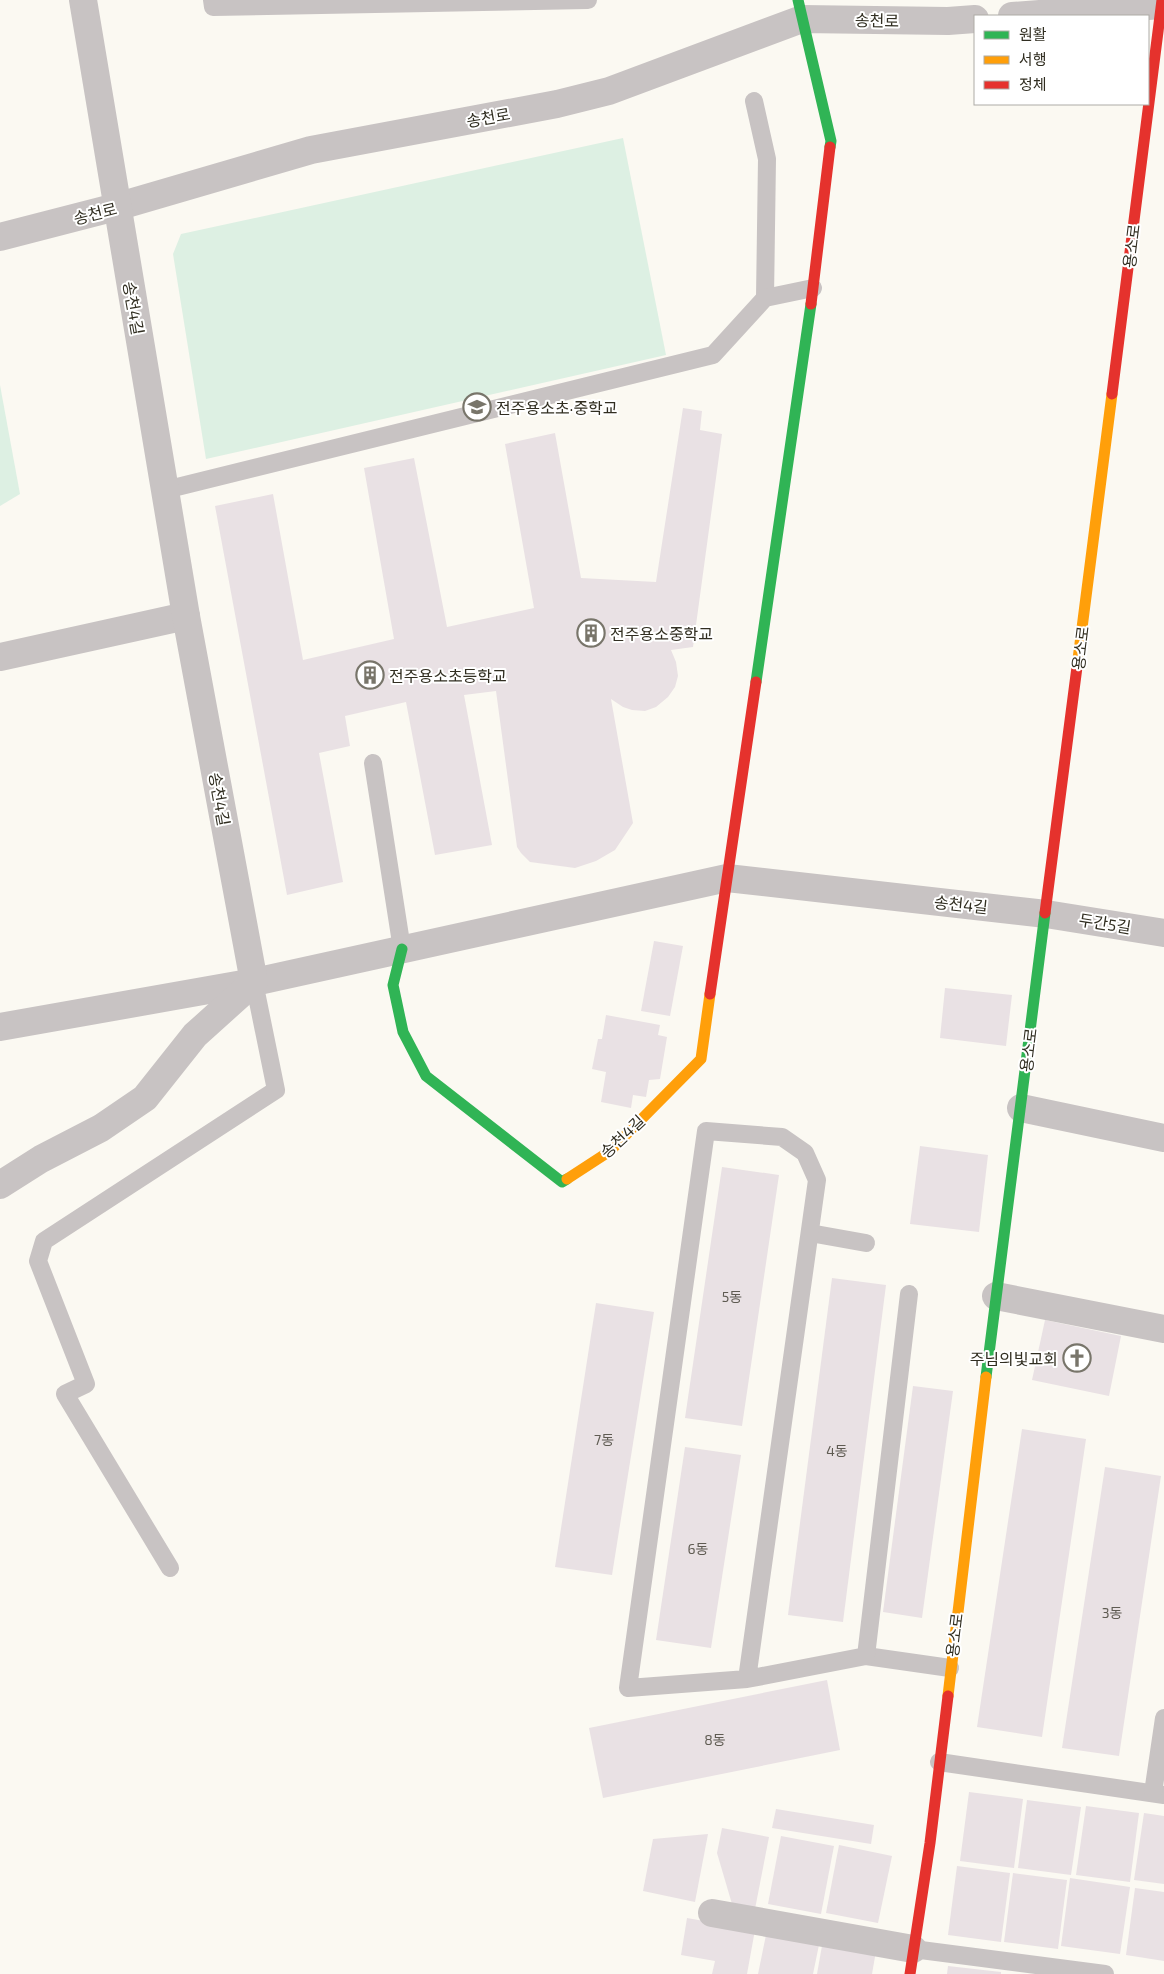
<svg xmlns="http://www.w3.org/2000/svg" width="1164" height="1974" font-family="'Exo 2','Noto Sans KR',sans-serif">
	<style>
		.green { fill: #ddf0e3 }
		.building { fill: #e9e1e4 }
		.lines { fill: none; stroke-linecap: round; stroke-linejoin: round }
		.lane { stroke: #c8c3c3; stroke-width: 18 }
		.street { stroke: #c8c3c3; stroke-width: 28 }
		.fast { stroke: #30b455; stroke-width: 11 }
		.slow { stroke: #ff9f0a; stroke-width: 11 }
		.jam { stroke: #e5322d; stroke-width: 11 }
		.labels { text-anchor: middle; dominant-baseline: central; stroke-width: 4; stroke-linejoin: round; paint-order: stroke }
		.number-label { font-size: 14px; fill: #5f5b52 }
		.street-label { font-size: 16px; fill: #312e21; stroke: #fff }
		.poi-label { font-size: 16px; fill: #312e21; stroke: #fff; text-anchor: start }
	</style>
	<rect width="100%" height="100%" fill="#fbf9f2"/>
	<g class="green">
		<polygon points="623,138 666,355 206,459 173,254 181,234"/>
		<polygon points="0,385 20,494 0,506"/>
	</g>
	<g class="building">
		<polygon points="683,408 702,411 700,430 722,434 693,647 671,650 676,662 678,676 675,687 668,697 656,707 645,711 632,710 623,707 611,699 633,823 615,850 596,861 575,868 530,862 521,853 517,847 496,691 464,695 492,845 435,855 406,702 345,716 350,746 319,753 343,882 287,895 215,506 273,494 303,660 394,639 364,468 414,458 447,627 534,608 505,444 555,433 581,578 656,582"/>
		<polygon points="654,941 683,946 670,1016 641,1011"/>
		<polygon points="945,988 1012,995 1006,1046 940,1038"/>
		<polygon points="606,1015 660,1025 658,1035 667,1037 660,1079 649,1080 646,1097 633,1095 631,1108 601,1102 606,1072 592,1069 598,1039 602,1039"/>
		<polygon points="920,1146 988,1155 979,1232 910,1224"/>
		<polygon points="722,1167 779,1175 742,1426 685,1418"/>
		<polygon points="832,1278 886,1285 843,1622 788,1615"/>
		<polygon points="596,1303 654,1312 612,1575 555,1567"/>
		<polygon points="1045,1320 1121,1336 1109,1396 1032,1380"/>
		<polygon points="913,1386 953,1391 922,1618 883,1612"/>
		<polygon points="1022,1429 1086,1439 1042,1737 977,1727"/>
		<polygon points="685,1447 741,1455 711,1648 656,1640"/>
		<polygon points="1105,1467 1161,1476 1119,1756 1062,1748"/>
		<polygon points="827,1680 840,1750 603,1798 589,1728"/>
		<polygon points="969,1792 1023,1799 1014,1868 960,1861"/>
		<polygon points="1027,1800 1081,1807 1071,1875 1018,1868"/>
		<polygon points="1086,1806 1139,1813 1130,1882 1076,1875"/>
		<polygon points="776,1809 874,1825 871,1844 772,1828"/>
		<polygon points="1144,1813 1164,1816 1164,1884 1134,1880"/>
		<polygon points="722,1828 769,1837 755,1909 732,1904 717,1853"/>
		<polygon points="708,1834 695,1902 643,1891 653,1839"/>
		<polygon points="781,1836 834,1846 821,1914 768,1904"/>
		<polygon points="839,1845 892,1856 878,1923 826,1913"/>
		<polygon points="957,1866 1010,1873 1001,1942 948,1935"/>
		<polygon points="1013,1873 1067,1880 1058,1949 1004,1942"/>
		<polygon points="1070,1878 1130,1887 1120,1954 1061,1946"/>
		<polygon points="1135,1888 1164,1892 1164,1961 1126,1955"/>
		<polygon points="687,1918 755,1930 747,1974 712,1974 715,1961 681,1955"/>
		<polygon points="767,1930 820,1940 813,1974 758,1974"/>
		<polygon points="823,1940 876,1951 872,1974 817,1974"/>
		<polygon points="948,1966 1001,1972 1001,1974 947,1974"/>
	</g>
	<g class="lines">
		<g class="lane">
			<polyline points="212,0 213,7 588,0"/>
			<polyline points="754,101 767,159 765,298"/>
			<polyline points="165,490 713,355 765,298 813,288"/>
			<polyline points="373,763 402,949"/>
			<polyline points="810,1233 866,1243"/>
			<polyline points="170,1568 65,1394 86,1384 38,1261 44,1241 276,1090 254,982"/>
			<polyline points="866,1656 950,1668"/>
			<polyline points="747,1679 817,1180 805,1153 782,1137 706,1131 628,1688 747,1679 866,1656 909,1294"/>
			<polyline points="939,1762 1164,1795"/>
			<polyline points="1153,1793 1164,1718"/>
			<polyline points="913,1949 1105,1974"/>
		</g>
		<g class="street">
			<polyline points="1012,16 1162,5"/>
			<polyline points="0,237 116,207 311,150 557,104 609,91 802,19 948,21 975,19"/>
			<polyline points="0,657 186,616"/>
			<polyline points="0,1027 254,982 727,878 1046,914 1164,933"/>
			<polyline points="1021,1108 1164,1138"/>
			<polyline points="0,1185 41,1159 101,1128 145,1098 195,1035 254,982 186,616 83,0"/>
			<polyline points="996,1296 1164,1329"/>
			<polyline points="712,1913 913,1949"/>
		</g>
		<g class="fast">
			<polyline points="798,0 831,141 830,147"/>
			<polyline points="756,682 811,304"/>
			<polyline points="402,949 393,985 403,1032 426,1076 562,1182 567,1179"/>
			<polyline points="986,1377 1045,913"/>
		</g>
		<g class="slow">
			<polyline points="1077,667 1112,394"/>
			<polyline points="567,1179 610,1151 701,1059 710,994"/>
			<polyline points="948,1696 986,1377"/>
		</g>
		<g class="jam">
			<polyline points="811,304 830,147"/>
			<polyline points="1112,394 1162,0"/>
			<polyline points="1045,913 1077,667"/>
			<polyline points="710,994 756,682"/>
			<polyline points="910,1974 930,1843 948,1696"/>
		</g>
	</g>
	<defs>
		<g id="school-ring" transform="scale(1.4375)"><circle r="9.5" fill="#fff" stroke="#78756a" stroke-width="1.5"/><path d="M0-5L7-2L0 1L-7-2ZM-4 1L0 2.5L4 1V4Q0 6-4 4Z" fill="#78756a"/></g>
		<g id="building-ring" transform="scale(1.4375)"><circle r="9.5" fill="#fff" stroke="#78756a" stroke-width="1.5"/><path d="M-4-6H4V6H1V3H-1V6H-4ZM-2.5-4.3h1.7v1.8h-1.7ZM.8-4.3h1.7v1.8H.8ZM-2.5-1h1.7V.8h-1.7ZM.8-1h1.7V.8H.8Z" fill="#78756a"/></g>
		<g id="church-ring" transform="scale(1.4375)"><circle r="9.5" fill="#fff" stroke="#78756a" stroke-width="1.5"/><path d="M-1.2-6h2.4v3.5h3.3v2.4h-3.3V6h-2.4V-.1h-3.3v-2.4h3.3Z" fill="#78756a"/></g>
	</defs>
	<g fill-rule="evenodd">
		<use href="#school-ring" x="477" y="407"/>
		<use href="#building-ring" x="591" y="633"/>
		<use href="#building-ring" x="370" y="675"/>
		<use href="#church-ring" x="1077" y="1358"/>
	</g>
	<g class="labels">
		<g class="number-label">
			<text x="732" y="1296">5동</text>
			<text x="604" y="1439">7동</text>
			<text x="837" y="1450">4동</text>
			<text x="698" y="1548">6동</text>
			<text x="1112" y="1612">3동</text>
			<text x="715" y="1739">8동</text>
		</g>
		<g class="street-label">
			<text transform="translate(877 20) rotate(1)">송천로</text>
			<text transform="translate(488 117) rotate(-10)">송천로</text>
			<text transform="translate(95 213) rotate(-14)">송천로</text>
			<text transform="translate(1131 246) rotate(-83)">용소로</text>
			<text transform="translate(134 308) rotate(80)">송천4길</text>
			<text transform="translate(1080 648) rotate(-83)">용소로</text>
			<text transform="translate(220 799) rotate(80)">송천4길</text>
			<text transform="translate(961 904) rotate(6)">송천4길</text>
			<text transform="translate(1105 923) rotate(9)">두간5길</text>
			<text transform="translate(1028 1050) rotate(-83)">용소로</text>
			<text transform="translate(622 1136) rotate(-43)">송천4길</text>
			<text transform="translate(954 1635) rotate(-83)">용소로</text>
		</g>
		<g class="poi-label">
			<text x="496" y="407">전주용소초·중학교</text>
			<text x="610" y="633">전주용소중학교</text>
			<text x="389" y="675">전주용소초등학교</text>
			<text x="1058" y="1358" text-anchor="end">주님의빛교회</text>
		</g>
	</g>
	<rect x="974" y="15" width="175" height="90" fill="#ffffff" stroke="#adaba6"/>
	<rect x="984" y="31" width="25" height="8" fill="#30b455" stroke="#adaba6"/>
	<text x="1019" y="40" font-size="15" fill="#312e21">원활</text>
	<rect x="984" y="56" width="25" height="8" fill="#ff9f0a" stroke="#adaba6"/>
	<text x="1019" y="65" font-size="15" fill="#312e21">서행</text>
	<rect x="984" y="81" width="25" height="8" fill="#e5322d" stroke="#adaba6"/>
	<text x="1019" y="90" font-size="15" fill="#312e21">정체</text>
</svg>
